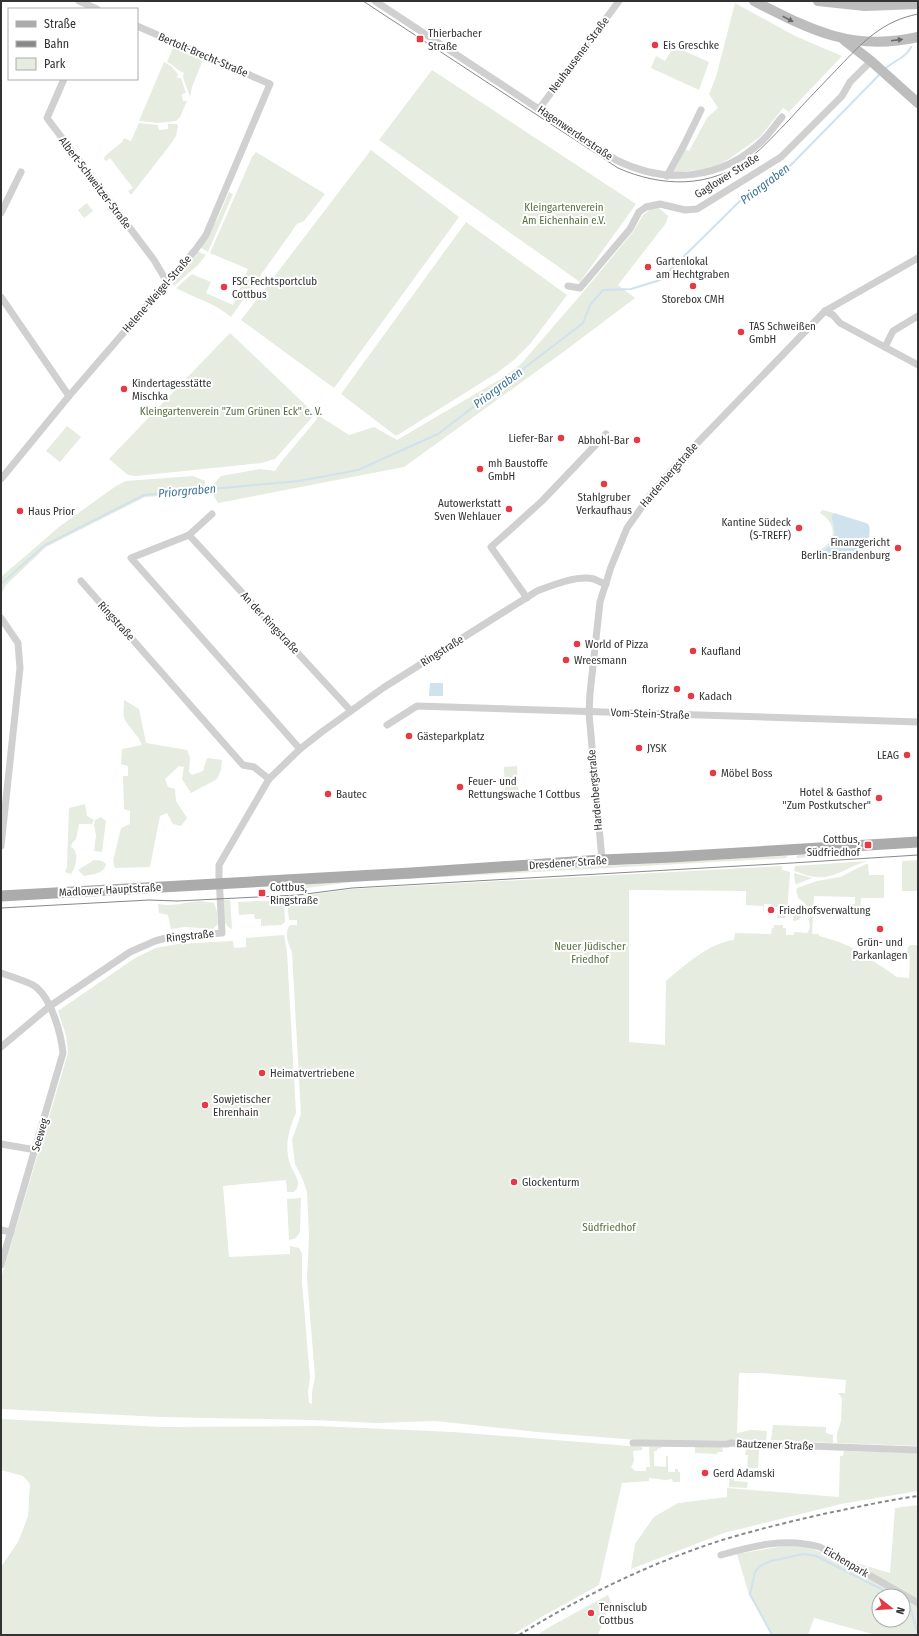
<svg xmlns="http://www.w3.org/2000/svg" width="919" height="1636" font-family="'Fira Sans Condensed',sans-serif">
	<style>
		.green { fill: #e6ecdf; fill-rule: evenodd }
		.water { fill: #cfe2ee }
		.lines { fill: none; stroke-linecap: round; stroke-linejoin: round }
		.stream { stroke: #cfe2ee; stroke-width: 2 }
		.street { stroke: #d0d0d0; stroke-width: 7 }
		.secondary { stroke: #bdbdbd; stroke-width: 10 }
		.primary { stroke: #ababab; stroke-width: 11 }
		.tram { stroke: #888; stroke-width: 1 }
		.rail { stroke: #888; stroke-width: 2; stroke-dasharray: 4 3; stroke-linecap: butt }
		.oneway { fill: #6a6a6a }
		.poi-dot { fill: #e63946; stroke: #fff; stroke-width: 1.5 }
		.labels { text-anchor: middle; dominant-baseline: central; stroke-width: 4; stroke-linejoin: round; paint-order: stroke }
		.poi-label { font-size: 11px; fill: #333; stroke: #fff; text-anchor: start }
		.street-label { font-size: 11px; fill: #333; stroke: #fff }
		.park-label { font-size: 11px; fill: #56703f; stroke: #fff }
		.water-label { font-size: 12px; font-style: italic; fill: #3f7597; stroke: #fff }
	</style>
	<rect width="100%" height="100%" fill="#fff"/>
	<g class="green">
		<polygon points="735,3 795,36 842,56 789,112 783,108 760,137 729,159 712,168 673,173 685,149 689,151 707,118 718,108 709,94 716,77"/>
		<path d="M173,48L201,60L202,62L192,87L190,97L183,77L184,73C178,71 174,65 167,62Z"/>
		<polygon points="682,50 709,62 699,90 651,68 656,56 665,61 671,51"/>
		<polygon points="164,62 171,66 178,74 177,78 181,78 186,93 182,94 183,101 187,101 180,117 176,121 158,123 139,121"/>
		<polygon points="432,70 636,204 580,282 379,140"/>
		<polygon points="139,123 158,125 159,130 168,129 168,124 177,124 178,126 176,136 170,145 131,195 128,191 133,188 110,158 106,161 104,159 105,156 122,142 124,138 131,141"/>
		<polygon points="371,150 459,217 334,388 241,320"/>
		<path d="M256,152L325,194L304,221L297,224L231,317C215,303 194,298 176,288L192,274L211,282L206,293L233,305L248,269L210,253L252,157Z"/>
		<polygon points="229,192 233,194 208,252 200,247 218,218"/>
		<polygon points="87,203 93,211 84,218 78,210"/>
		<polygon points="653,207 659,208 668,216 666,223 618,285 635,298 566,350 404,467 218,503 212,493 212,486 221,476 260,469 275,471 281,462 317,419 316,414 349,435 374,427 397,440 504,377 521,364 584,291 633,232 643,215"/>
		<polygon points="466,222 567,295 530,344 515,359 497,373 396,436 341,394"/>
		<polygon points="197,251 206,255 198,265 174,286 172,283"/>
		<polygon points="230,333 315,414 275,459 261,463 136,476 128,475 109,459"/>
		<polygon points="67,426 81,437 60,462 46,451"/>
		<polygon points="193,476 205,481 204,493 145,497 46,547 6,585 1,594 1,577 59,527 116,486 126,481"/>
		<path d="M822,510L834,513L831,516C835,533 838,537 824,550L830,555H834L830,560H821L813,556L811,551C815,550 821,550 824,547C839,538 833,520 820,513Z"/>
		<path d="M124,700L139,709L146,743L187,750L190,758L189,772L192,775L203,771L207,758L222,760L221,770L217,779L191,793L182,779L184,767L179,766L165,779L168,787L175,789L176,801L187,818L181,826L173,824L167,813L160,816L150,867L115,868L113,861L121,828L130,824V811L124,809L123,776H128V766L121,764L122,749L142,745C138,734 128,728 124,717C123,712 124,705 124,700Z"/>
		<polygon points="517,766 518,790 505,791 504,767"/>
		<path d="M85,804L87,816L94,820L92,824H79L76,839L72,843L71,847C80,852 76,867 71,874L65,872L67,867L69,808Z"/>
		<polygon points="101,817 106,821 102,852 94,851 96,835 94,825 95,820"/>
		<polygon points="861,851 861,853 796,858 798,855"/>
		<polygon points="786,856 788,858 352,882 291,890 290,887 273,888 297,883"/>
		<path d="M94,860L102,861L106,864C104,874 93,874 84,876L78,870Z"/>
		<polygon points="918,860 918,891 902,891 902,861"/>
		<path d="M868,861C851,865 835,879 816,877C809,877 801,873 794,871L795,866Z"/>
		<path d="M866,864H868L869,875H884V898H861L860,914H850V904H855V897L814,896L813,911C808,909 807,903 798,898L797,893L796,892L797,888L817,881L840,877Z"/>
		<path d="M782,866V870L790,872L787,914L785,918H777L778,907H772L771,904H764L763,917V906L746,905V891L629,890V1042L665,1045L666,981C685,965 709,943 734,940L735,933L771,934L772,928H774V925H783V928H786V935H794V932L807,933C811,929 810,923 808,918H810V916L813,917L812,934H819V936L839,942L857,950L897,977L909,978L910,957L907,955L908,947L911,945H918V1446L837,1443V1433L841,1421L842,1398L838,1393H845L846,1380L761,1373H739L737,1433L751,1430L767,1431L766,1440H637L537,1432L435,1421L377,1423L312,1420L161,1417L1,1409V1278L68,1053L66,1035L58,1011L135,958L156,948L178,944L233,941L234,948L246,947V938L284,935L287,952L296,1113C289,1130 284,1145 290,1164C293,1173 304,1183 294,1192H287L286,1180L223,1186L229,1257L290,1254V1246L299,1248L302,1253V1282L310,1378L308,1392L309,1403L312,1404V1392L315,1377L307,1278L309,1237L307,1192L303,1180L295,1164L292,1140L301,1114L292,952C288,944 284,932 290,925H297V920H289L287,900L290,899V897L352,889Z"/>
		<polygon points="794,873 812,878 797,884 795,883"/>
		<path d="M223,900H230L232,929C221,925 224,910 223,900Z"/>
		<polygon points="284,900 285,922 281,925 261,926 261,919 255,919 254,914 239,915 238,902"/>
		<path d="M200,901L214,903L217,912L218,924L213,929L185,927L171,929L168,915L159,913L158,904C174,907 184,902 200,901Z"/>
		<polygon points="796,906 798,906 802,912 800,919 795,921 793,920 794,908"/>
		<polygon points="301,1198 300,1232 296,1238 289,1240 287,1199"/>
		<polygon points="1,1419 162,1427 317,1426 453,1432 642,1447 642,1450 633,1451 634,1461 631,1467 635,1471 646,1471 646,1467 650,1467 649,1447 661,1447 661,1448 657,1449 657,1451 654,1451 654,1466 666,1467 666,1456 668,1456 668,1472 675,1472 675,1469 678,1469 678,1472 680,1472 680,1482 673,1482 672,1479 666,1480 649,1478 649,1481 622,1483 599,1585 545,1615 512,1635 1,1635 1,1567 18,1542 22,1532 28,1516 30,1484 23,1476 1,1470"/>
		<polygon points="773,1425 826,1427 826,1433 833,1435 833,1443 771,1440"/>
		<polygon points="695,1447 722,1447 723,1452 718,1452 717,1454 695,1453"/>
		<polygon points="746,1448 759,1449 758,1468 747,1468 748,1455 745,1455"/>
		<polygon points="844,1451 918,1453 918,1491 841,1504 724,1533 631,1569 635,1544 654,1517 678,1503 727,1497 727,1488 839,1497 840,1456 843,1456"/>
		<polygon points="729,1479 734,1479 734,1481 748,1482 747,1488 729,1487"/>
		<path d="M918,1505V1635H876L814,1618L808,1635H772L749,1595L737,1554L784,1546L807,1547L826,1554L890,1573L895,1508ZM879,1596H903V1620H879Z"/>
		<polygon points="608,1595 611,1602 598,1635 537,1635 553,1625"/>
	</g>
	<g class="water">
		<path d="M834,513L866,523L869,525C871,536 868,542 860,550L830,555L826,553L824,550C838,538 835,532 831,516Z"/>
		<polygon points="430,683 443,683 443,696 429,696"/>
	</g>
	<g class="lines">
		<g class="stream">
			<path d="M885,69C893,61 906,58 911,47"/>
			<polyline points="1,584 45,545 144,495 299,481 358,470 438,434 583,323 590,305 603,290 631,289 660,280 748,193 788,168 880,74"/>
			<polyline points="903,1601 911,1610 916,1628 918,1631"/>
			<polyline points="772,1635 750,1594 755,1572 760,1566 771,1561 803,1554 816,1556 895,1596"/>
		</g>
		<g class="street">
			<polyline points="79,1 97,9"/>
			<path d="M375,1L616,160C666,185 722,180 763,140C770,133 776,124 782,117"/>
			<polyline points="64,79 47,118 154,260 167,282"/>
			<polyline points="539,109 619,1"/>
			<polyline points="667,176 685,143 701,110"/>
			<polyline points="1,213 21,172"/>
			<polyline points="568,286 580,288 630,229 639,212 646,207 660,204 685,210 697,209 781,157 842,96 850,82 871,61"/>
			<polyline points="1,297 69,396"/>
			<polyline points="825,311 833,315 840,323 918,365"/>
			<polyline points="885,347 893,331 918,316"/>
			<polyline points="1,479 69,396 196,249 206,235 270,84 137,26"/>
			<polyline points="212,514 189,535 351,711"/>
			<polyline points="189,535 131,558 300,749"/>
			<polyline points="81,581 243,765 254,767 269,779"/>
			<polyline points="527,598 491,547 542,501 606,434"/>
			<polyline points="1,618 18,643 20,668 1,846"/>
			<polyline points="387,725 417,706 918,722"/>
			<polyline points="602,860 589,713 590,693 600,602 611,567 627,528 651,494 678,463 825,311 918,258"/>
			<path d="M1,973C9,976 30,982 36,987C52,1000 61,1034 63,1053L1,1265"/>
			<path d="M1,1047L50,1006L130,952L155,941L166,938L222,933L219,876V865L269,779L300,749L323,731L383,688L537,591C553,585 577,575 594,579C598,581 601,583 606,584"/>
			<polyline points="1,1144 36,1150"/>
			<polyline points="1,1230 11,1232"/>
			<polyline points="633,1443 727,1444 731,1443 918,1450"/>
			<path d="M721,1555C753,1546 786,1537 820,1547L918,1603"/>
		</g>
		<g class="secondary">
			<path d="M754,1C811,30 852,52 918,37"/>
			<polyline points="818,1 865,6 918,4"/>
			<polyline points="844,40 871,61 918,103"/>
		</g>
		<polyline class="primary" points="1,896 411,873 602,860 672,857 918,842"/>
		<g class="tram">
			<path d="M363,1L618,168C661,187 710,189 750,158C764,147 776,133 789,120C805,102 822,85 839,67C863,42 882,21 918,14"/>
			<polyline points="1,908 149,900 177,901 298,895 352,888 792,863 918,855"/>
		</g>
		<path class="rail" d="M519,1635C580,1597 651,1563 719,1541C755,1530 792,1521 828,1513C858,1507 888,1500 918,1496"/>
	</g>
	<defs><path id="oneway-solid" d="M-6-.8H1V-3.2L6.5 0L1 3.2V.8H-6Z"/></defs>
	<g class="oneway">
		<use href="#oneway-solid" transform="translate(788 19) rotate(27)"/>
		<use href="#oneway-solid" transform="translate(897 40) rotate(-7)"/>
	</g>
	<g class="poi-dot">
		<rect x="416" y="35" width="8" height="8" rx="2"/>
		<circle cx="655" cy="45" r="4"/>
		<circle cx="648" cy="267" r="4"/>
		<circle cx="693" cy="286" r="4"/>
		<circle cx="224" cy="287" r="4"/>
		<circle cx="741" cy="332" r="4"/>
		<circle cx="124" cy="389" r="4"/>
		<circle cx="561" cy="438" r="4"/>
		<circle cx="637" cy="440" r="4"/>
		<circle cx="480" cy="469" r="4"/>
		<circle cx="604" cy="484" r="4"/>
		<circle cx="509" cy="509" r="4"/>
		<circle cx="20" cy="511" r="4"/>
		<circle cx="799" cy="528" r="4"/>
		<circle cx="898" cy="548" r="4"/>
		<circle cx="577" cy="644" r="4"/>
		<circle cx="693" cy="651" r="4"/>
		<circle cx="566" cy="660" r="4"/>
		<circle cx="677" cy="689" r="4"/>
		<circle cx="691" cy="696" r="4"/>
		<circle cx="409" cy="736" r="4"/>
		<circle cx="639" cy="748" r="4"/>
		<circle cx="907" cy="755" r="4"/>
		<circle cx="713" cy="773" r="4"/>
		<circle cx="460" cy="787" r="4"/>
		<circle cx="328" cy="794" r="4"/>
		<circle cx="879" cy="798" r="4"/>
		<rect x="864" y="841" width="8" height="8" rx="2"/>
		<rect x="258" y="889" width="8" height="8" rx="2"/>
		<circle cx="771" cy="910" r="4"/>
		<circle cx="880" cy="929" r="4"/>
		<circle cx="262" cy="1073" r="4"/>
		<circle cx="205" cy="1105" r="4"/>
		<circle cx="514" cy="1182" r="4"/>
		<circle cx="705" cy="1473" r="4"/>
		<circle cx="591" cy="1613" r="4"/>
	</g>
	<g class="labels">
		<g class="poi-label">
			<text x="428" y="33">Thierbacher<tspan x="428" dy="13">Straße</tspan></text>
			<text x="663" y="45">Eis Greschke</text>
			<text x="656" y="261">Gartenlokal<tspan x="656" dy="13">am Hechtgraben</tspan></text>
			<text x="232" y="281">FSC Fechtsportclub<tspan x="232" dy="13">Cottbus</tspan></text>
			<text x="693" y="299" text-anchor="middle">Storebox CMH</text>
			<text x="749" y="326">TAS Schweißen<tspan x="749" dy="13">GmbH</tspan></text>
			<text x="132" y="383">Kindertagesstätte<tspan x="132" dy="13">Mischka</tspan></text>
			<text x="553" y="438" text-anchor="end">Liefer-Bar</text>
			<text x="629" y="440" text-anchor="end">Abhohl-Bar</text>
			<text x="488" y="463">mh Baustoffe<tspan x="488" dy="13">GmbH</tspan></text>
			<text x="604" y="497" text-anchor="middle">Stahlgruber<tspan x="604" dy="13">Verkaufhaus</tspan></text>
			<text x="501" y="503" text-anchor="end">Autowerkstatt<tspan x="501" dy="13">Sven Wehlauer</tspan></text>
			<text x="28" y="511">Haus Prior</text>
			<text x="791" y="522" text-anchor="end">Kantine Südeck<tspan x="791" dy="13">(S-TREFF)</tspan></text>
			<text x="890" y="542" text-anchor="end">Finanzgericht<tspan x="890" dy="13">Berlin-Brandenburg</tspan></text>
			<text x="585" y="644">World of Pizza</text>
			<text x="701" y="651">Kaufland</text>
			<text x="574" y="660">Wreesmann</text>
			<text x="669" y="689" text-anchor="end">florizz</text>
			<text x="699" y="696">Kadach</text>
			<text x="417" y="736">Gästeparkplatz</text>
			<text x="647" y="748">JYSK</text>
			<text x="899" y="755" text-anchor="end">LEAG</text>
			<text x="721" y="773">Möbel Boss</text>
			<text x="468" y="781">Feuer- und<tspan x="468" dy="13">Rettungswache 1 Cottbus</tspan></text>
			<text x="871" y="792" text-anchor="end">Hotel &amp; Gasthof<tspan x="871" dy="13">"Zum Postkutscher"</tspan></text>
			<text x="336" y="794">Bautec</text>
			<text x="860" y="839" text-anchor="end">Cottbus,<tspan x="860" dy="13">Südfriedhof</tspan></text>
			<text x="270" y="887">Cottbus,<tspan x="270" dy="13">Ringstraße</tspan></text>
			<text x="779" y="910">Friedhofsverwaltung</text>
			<text x="880" y="942" text-anchor="middle">Grün- und<tspan x="880" dy="13">Parkanlagen</tspan></text>
			<text x="270" y="1073">Heimatvertriebene</text>
			<text x="213" y="1099">Sowjetischer<tspan x="213" dy="13">Ehrenhain</tspan></text>
			<text x="522" y="1182">Glockenturm</text>
			<text x="713" y="1473">Gerd Adamski</text>
			<text x="599" y="1607">Tennisclub<tspan x="599" dy="13">Cottbus</tspan></text>
		</g>
		<g class="street-label">
			<text transform="translate(203 55) rotate(23)">Bertolt-Brecht-Straße</text>
			<text transform="translate(579 55) rotate(-53)">Neuhausener Straße</text>
			<text transform="translate(575 133) rotate(34)">Hagenwerderstraße</text>
			<text transform="translate(727 176) rotate(-32)">Gaglower Straße</text>
			<text transform="translate(95 183) rotate(53)">Albert-Schweitzer-Straße</text>
			<text transform="translate(157 294) rotate(-49)">Helene-Weigel-Straße</text>
			<text transform="translate(669 475) rotate(-49)">Hardenbergstraße</text>
			<text transform="translate(116 621) rotate(48)">Ringstraße</text>
			<text transform="translate(270 623) rotate(47)">An der Ringstraße</text>
			<text transform="translate(442 651) rotate(-32)">Ringstraße</text>
			<text transform="translate(650 714) rotate(2)">Vom-Stein-Straße</text>
			<text transform="translate(595 790) rotate(-95)">Hardenbergstraße</text>
			<text transform="translate(568 863) rotate(-4)">Dresdener Straße</text>
			<text transform="translate(110 890) rotate(-3)">Madlower Hauptstraße</text>
			<text transform="translate(190 936) rotate(-6)">Ringstraße</text>
			<text transform="translate(40 1135) rotate(-74)">Seeweg</text>
			<text transform="translate(775 1445) rotate(2)">Bautzener Straße</text>
			<text transform="translate(846 1562) rotate(30)">Eichenpark</text>
		</g>
		<g class="park-label">
			<text x="564" y="207">Kleingartenverein<tspan x="564" dy="13">Am Eichenhain e.V.</tspan></text>
			<text x="231" y="411">Kleingartenverein "Zum Grünen Eck" e. V.</text>
			<text x="590" y="946">Neuer Jüdischer<tspan x="590" dy="13">Friedhof</tspan></text>
			<text x="609" y="1227">Südfriedhof</text>
		</g>
		<g class="water-label">
			<text transform="translate(765 184) rotate(-37)">Priorgraben</text>
			<text transform="translate(498 388) rotate(-37)">Priorgraben</text>
			<text transform="translate(187 491) rotate(-5)">Priorgraben</text>
		</g>
	</g>
	<rect width="919" height="1636" fill="none" stroke="#333333" stroke-width="4"/>
	<rect x="8" y="8" width="130" height="72" fill="#ffffff" stroke="#adadad"/>
	<rect x="16" y="21" width="20" height="6" fill="#ababab" stroke="#adadad"/>
	<text x="44" y="28" font-size="12" fill="#333333">Straße</text>
	<rect x="16" y="41" width="20" height="6" fill="#888888" stroke="#adadad"/>
	<text x="44" y="48" font-size="12" fill="#333333">Bahn</text>
	<rect x="16" y="58" width="20" height="12" fill="#e6ecdf" stroke="#adadad"/>
	<text x="44" y="68" font-size="12" fill="#333333">Park</text>
	<g transform="translate(891 1608) rotate(107)"><circle r="19" fill="#ffffff" stroke="#adadad"/>
	<path d="M0-3L7 15L0 10L-7 15Z" fill="#e63946"/>
	<text y="-6" font-size="11" font-weight="bold" text-anchor="middle" fill="#333333">N</text>
	</g>
</svg>
